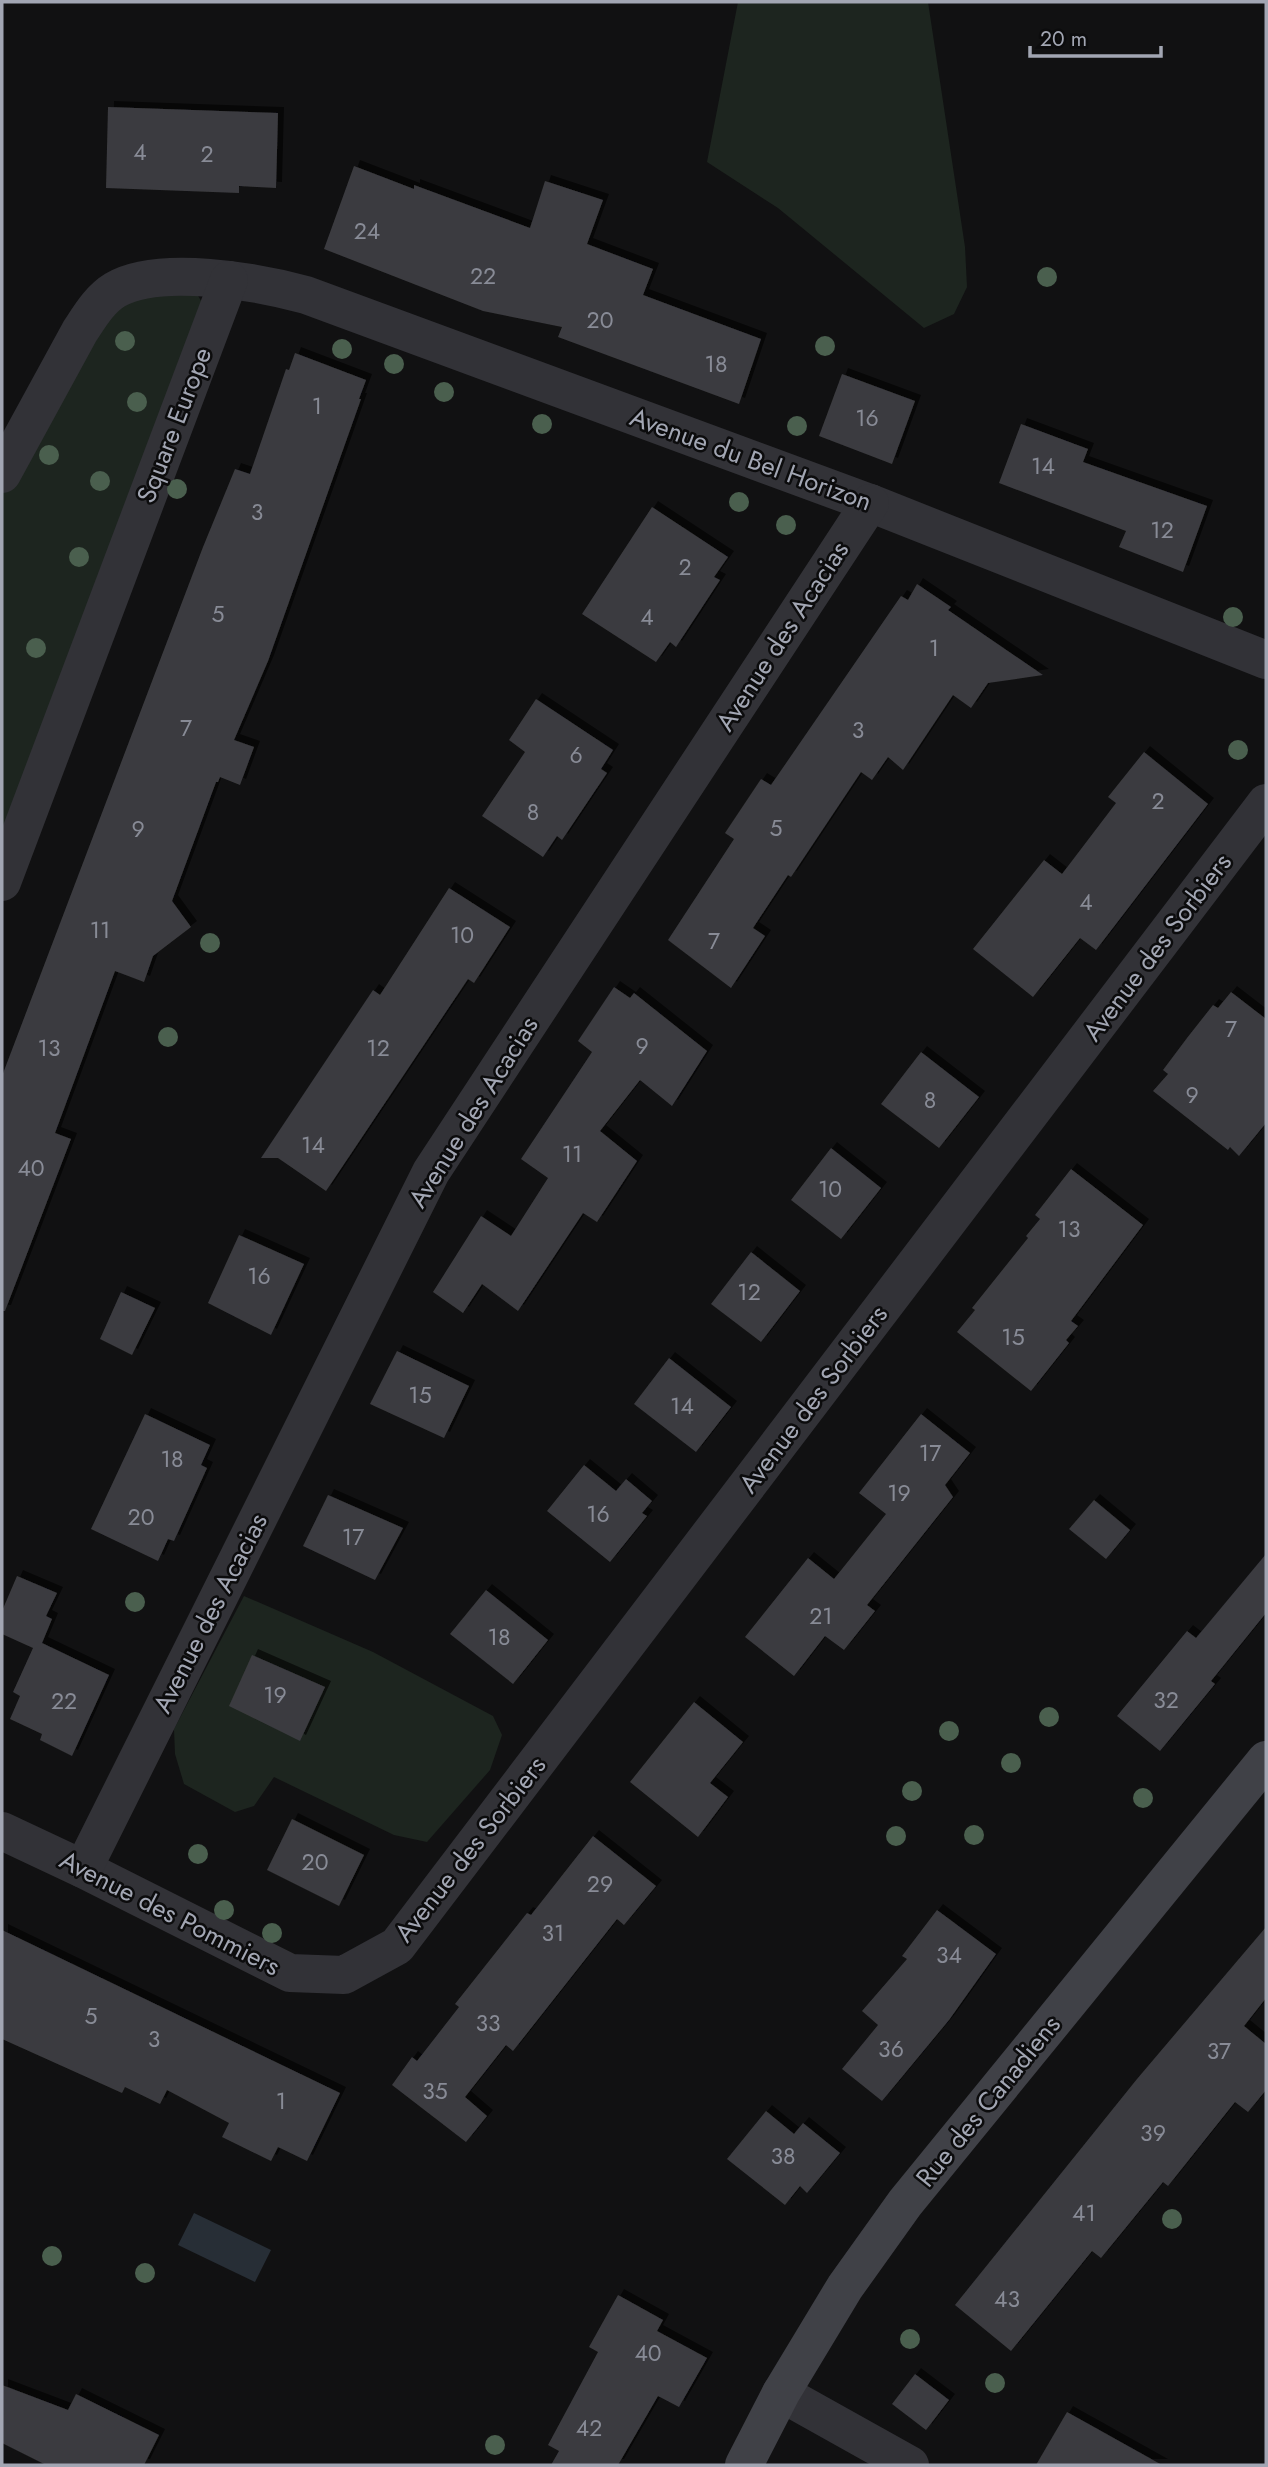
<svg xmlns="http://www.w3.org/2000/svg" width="1268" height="2467" font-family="Jost,sans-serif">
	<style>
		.green { fill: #1d251f }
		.water { fill: #272e36 }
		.building { fill: #3b3b3f; filter: url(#shadow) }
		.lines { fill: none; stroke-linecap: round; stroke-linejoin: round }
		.street { stroke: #323237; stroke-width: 38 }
		.secondary { stroke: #404147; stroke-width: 38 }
		.tree { fill: #4a5f4e }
		.labels { text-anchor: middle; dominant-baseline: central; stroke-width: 5; stroke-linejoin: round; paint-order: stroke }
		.number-label { font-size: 23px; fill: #888b96 }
		.street-label { font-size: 26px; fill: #a2a6b3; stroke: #0c0c0d }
	</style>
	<defs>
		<filter id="shadow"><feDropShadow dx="6" dy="-6" stdDeviation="0" flood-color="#0009"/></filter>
	</defs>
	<rect width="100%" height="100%" fill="#111112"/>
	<g class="green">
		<polygon points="738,2 928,2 965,247 967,287 954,314 924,328 778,208 707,162"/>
		<polygon points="188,278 213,322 2,882 2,472 95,309"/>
		<polygon points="244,1596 373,1652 493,1716 502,1735 490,1770 427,1842 394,1835 274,1777 254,1806 235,1812 184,1784 175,1754 174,1729"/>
	</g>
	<polygon class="water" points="194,2213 271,2250 255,2282 178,2245"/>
	<g class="building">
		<polygon points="108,107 278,113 276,188 239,186 239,193 106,188"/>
		<polygon points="354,166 414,189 414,185 530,228 545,181 603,200 587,244 653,269 643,295 761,339 739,404 558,337 562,327 483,311 324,249"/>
		<polygon points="295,353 366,380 359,399 361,399 268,661 234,740 254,747 240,785 220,777 218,782 216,782 172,901 191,927 153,956 144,982 115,971 55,1133 71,1139 5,1311 2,1311 2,1076 203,547 235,469 250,474 286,369 289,370"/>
		<polygon points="842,374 915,401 892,464 819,436"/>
		<polygon points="1021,424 1088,449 1083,462 1207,506 1183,572 1119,547 1126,531 999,483"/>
		<polygon points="652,507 728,557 714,577 720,580 676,647 670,642 656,662 582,614"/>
		<polygon points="917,584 951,607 948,610 1043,675 988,683 971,708 953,695 903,770 888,757 872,780 861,772 791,877 788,875 753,928 765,936 731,988 668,940 734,839 725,833 761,779 771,785 901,596 908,600"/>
		<polygon points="536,699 613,750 601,769 607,773 562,840 557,836 543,857 482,816 525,752 509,740"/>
		<polygon points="1144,752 1208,804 1096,950 1080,938 1033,997 973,949 1044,860 1062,874 1116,803 1108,797"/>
		<polygon points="449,888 510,927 474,983 468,979 326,1191 278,1158 261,1158 373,990 380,995"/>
		<polygon points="614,987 630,998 634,993 707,1051 672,1106 640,1080 600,1131 637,1161 597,1222 583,1213 518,1311 482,1284 463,1313 433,1292 481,1216 511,1236 548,1178 521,1159 592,1052 578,1041"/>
		<polygon points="1231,992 1266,1019 1266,1123 1239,1156 1230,1147 1228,1150 1153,1091 1168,1074 1163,1070 1187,1038 1213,1005 1218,1008"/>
		<polygon points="921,1052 979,1097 939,1148 881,1104"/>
		<polygon points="831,1148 881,1188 841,1239 791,1200"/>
		<polygon points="1071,1169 1143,1225 1071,1321 1078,1326 1066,1340 1069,1343 1031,1391 957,1332 975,1310 972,1308 1028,1238 1026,1236 1040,1219 1035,1215"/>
		<polygon points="239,1235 304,1264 271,1335 208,1303"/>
		<polygon points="751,1252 800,1291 761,1342 711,1304"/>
		<polygon points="121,1292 155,1308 132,1355 100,1339"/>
		<polygon points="397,1351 469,1386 444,1438 370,1404"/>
		<polygon points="669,1358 731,1407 696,1452 634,1404"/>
		<polygon points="145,1414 210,1445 201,1465 207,1468 174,1541 168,1539 158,1561 91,1529"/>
		<polygon points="921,1414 970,1453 945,1485 953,1497 867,1605 875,1611 844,1650 825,1636 794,1676 745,1637 808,1558 834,1579 886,1514 859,1493"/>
		<polygon points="584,1465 616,1491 626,1479 652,1501 642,1513 647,1516 610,1562 547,1511"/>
		<polygon points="328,1495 403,1528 375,1580 303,1546"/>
		<polygon points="1094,1500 1130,1530 1106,1559 1069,1529"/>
		<polygon points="1266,1554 1266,1613 1211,1681 1215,1684 1160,1751 1117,1716 1187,1631 1196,1638"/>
		<polygon points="17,1576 57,1593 46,1616 52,1619 42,1643 109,1675 72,1756 40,1740 42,1734 10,1719 20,1696 13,1692 33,1648 2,1634 2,1611"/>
		<polygon points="486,1590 548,1640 513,1684 450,1634"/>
		<polygon points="252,1655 325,1687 300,1741 229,1706"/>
		<polygon points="694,1702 743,1742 710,1783 728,1797 698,1837 630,1782"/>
		<polygon points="292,1819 364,1855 339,1906 267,1870"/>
		<polygon points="593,1836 656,1886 624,1925 617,1919 513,2051 506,2045 465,2097 487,2116 466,2142 392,2085 412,2057 417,2061 459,2007 455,2004 527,1913 531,1915"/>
		<polygon points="937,1910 996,1954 949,2020 882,2101 842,2069 878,2025 862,2011 907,1959 902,1956"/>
		<polygon points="1266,1927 1266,1998 1244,2026 1266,2044 1266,2090 1248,2112 1235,2102 1168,2186 1163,2182 1101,2258 1092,2251 1011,2351 955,2305 1137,2079"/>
		<polygon points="2,1930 340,2093 307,2161 278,2147 271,2161 222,2137 229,2123 167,2090 160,2104 125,2087 122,2093 2,2039"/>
		<polygon points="766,2111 794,2134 803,2123 840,2153 807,2193 800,2186 785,2205 727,2159"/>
		<polygon points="618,2295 663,2320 657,2331 707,2358 679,2407 658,2396 618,2465 551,2465 559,2451 548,2445 598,2352 589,2347"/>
		<polygon points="915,2374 949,2400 926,2430 892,2404"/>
		<polygon points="2,2385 68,2410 76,2394 159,2435 144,2465 46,2465 2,2443"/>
		<polygon points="1067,2412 1162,2465 1036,2465"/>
	</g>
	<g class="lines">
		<g class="street">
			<path d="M2,474L80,331C90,316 100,299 115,290C159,264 259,282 306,295L870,503L1266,660"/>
			<polyline points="2,882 229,280"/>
			<polyline points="2,1831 83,1869 290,1973 344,1975 397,1946 1266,803"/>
			<polyline points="83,1869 431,1172 870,503"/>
			<polyline points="781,2393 910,2465"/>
		</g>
		<polyline class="secondary" points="744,2465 781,2393 845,2287 905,2203 1266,1760"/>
	</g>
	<g class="tree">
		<circle cx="1047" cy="277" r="10"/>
		<circle cx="125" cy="341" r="10"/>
		<circle cx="825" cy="346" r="10"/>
		<circle cx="342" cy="349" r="10"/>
		<circle cx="394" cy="364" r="10"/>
		<circle cx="444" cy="392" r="10"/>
		<circle cx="137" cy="402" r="10"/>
		<circle cx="542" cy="424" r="10"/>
		<circle cx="797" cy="426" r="10"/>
		<circle cx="49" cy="455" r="10"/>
		<circle cx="100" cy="481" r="10"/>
		<circle cx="177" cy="489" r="10"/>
		<circle cx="739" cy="502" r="10"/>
		<circle cx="786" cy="525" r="10"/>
		<circle cx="79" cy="557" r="10"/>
		<circle cx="1233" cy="617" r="10"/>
		<circle cx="36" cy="648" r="10"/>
		<circle cx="1238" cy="750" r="10"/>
		<circle cx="210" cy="943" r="10"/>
		<circle cx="168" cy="1037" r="10"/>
		<circle cx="135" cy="1602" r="10"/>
		<circle cx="1049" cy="1717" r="10"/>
		<circle cx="949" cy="1731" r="10"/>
		<circle cx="1011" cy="1763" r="10"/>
		<circle cx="912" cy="1791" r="10"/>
		<circle cx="1143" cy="1798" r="10"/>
		<circle cx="974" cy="1835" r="10"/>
		<circle cx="896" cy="1836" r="10"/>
		<circle cx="198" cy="1854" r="10"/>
		<circle cx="224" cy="1910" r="10"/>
		<circle cx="272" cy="1933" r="10"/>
		<circle cx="1172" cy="2219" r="10"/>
		<circle cx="52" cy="2256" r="10"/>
		<circle cx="145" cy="2273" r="10"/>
		<circle cx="910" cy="2339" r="10"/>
		<circle cx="995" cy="2383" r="10"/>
		<circle cx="495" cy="2445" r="10"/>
	</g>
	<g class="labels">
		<g class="number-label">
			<text x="140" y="152">4</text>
			<text x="207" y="154">2</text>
			<text x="367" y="231">24</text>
			<text x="483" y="276">22</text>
			<text x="600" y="320">20</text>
			<text x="716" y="364">18</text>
			<text x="317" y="406">1</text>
			<text x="867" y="418">16</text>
			<text x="1043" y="466">14</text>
			<text x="257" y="512">3</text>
			<text x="1162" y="530">12</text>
			<text x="685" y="567">2</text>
			<text x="218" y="614">5</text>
			<text x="647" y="617">4</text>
			<text x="934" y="648">1</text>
			<text x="186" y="728">7</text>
			<text x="858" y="730">3</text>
			<text x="576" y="755">6</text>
			<text x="1158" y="801">2</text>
			<text x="533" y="812">8</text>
			<text x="776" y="828">5</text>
			<text x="138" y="829">9</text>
			<text x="1086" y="902">4</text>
			<text x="100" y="930">11</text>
			<text x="462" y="935">10</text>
			<text x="714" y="941">7</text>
			<text x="1231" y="1029">7</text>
			<text x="642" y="1046">9</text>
			<text x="49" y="1048">13</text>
			<text x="378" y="1048">12</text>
			<text x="1192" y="1095">9</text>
			<text x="930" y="1100">8</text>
			<text x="313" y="1145">14</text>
			<text x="572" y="1154">11</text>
			<text x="31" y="1168">40</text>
			<text x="830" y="1189">10</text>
			<text x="1069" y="1229">13</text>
			<text x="259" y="1276">16</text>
			<text x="749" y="1292">12</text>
			<text x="1013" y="1337">15</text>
			<text x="420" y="1395">15</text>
			<text x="682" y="1406">14</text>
			<text x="930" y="1453">17</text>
			<text x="172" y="1459">18</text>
			<text x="899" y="1493">19</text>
			<text x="598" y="1514">16</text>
			<text x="141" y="1517">20</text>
			<text x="353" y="1537">17</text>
			<text x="821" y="1616">21</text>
			<text x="499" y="1637">18</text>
			<text x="275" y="1695">19</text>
			<text x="1166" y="1700">32</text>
			<text x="64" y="1701">22</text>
			<text x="315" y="1862">20</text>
			<text x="600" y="1884">29</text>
			<text x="553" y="1933">31</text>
			<text x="949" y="1955">34</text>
			<text x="91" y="2016">5</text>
			<text x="488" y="2023">33</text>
			<text x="154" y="2039">3</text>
			<text x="891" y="2049">36</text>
			<text x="1219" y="2051">37</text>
			<text x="435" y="2091">35</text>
			<text x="281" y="2101">1</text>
			<text x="1153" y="2133">39</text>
			<text x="783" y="2156">38</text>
			<text x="1084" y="2213">41</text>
			<text x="1007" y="2299">43</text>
			<text x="648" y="2353">40</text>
			<text x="589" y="2428">42</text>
		</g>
		<g class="street-label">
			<text transform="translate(174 425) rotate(-69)">Square Europe</text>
			<text transform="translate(751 459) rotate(20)">Avenue du Bel Horizon</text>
			<text transform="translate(782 636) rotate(-57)">Avenue des Acacias</text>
			<text transform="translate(1157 947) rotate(-53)">Avenue des Sorbiers</text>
			<text transform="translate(473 1112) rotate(-58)">Avenue des Acacias</text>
			<text transform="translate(813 1399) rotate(-53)">Avenue des Sorbiers</text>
			<text transform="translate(210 1613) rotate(-63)">Avenue des Acacias</text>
			<text transform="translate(470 1849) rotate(-52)">Avenue des Sorbiers</text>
			<text transform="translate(170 1913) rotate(27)">Avenue des Pommiers</text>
			<text transform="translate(988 2101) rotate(-51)">Rue des Canadiens</text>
		</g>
	</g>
	<rect width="1268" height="2467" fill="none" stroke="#a2a6b3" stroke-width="7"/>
	<path d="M1030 46v10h131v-10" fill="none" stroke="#a2a6b3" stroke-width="3.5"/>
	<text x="1040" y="46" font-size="21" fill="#a2a6b3" stroke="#0c0c0d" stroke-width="5" paint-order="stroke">20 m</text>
</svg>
